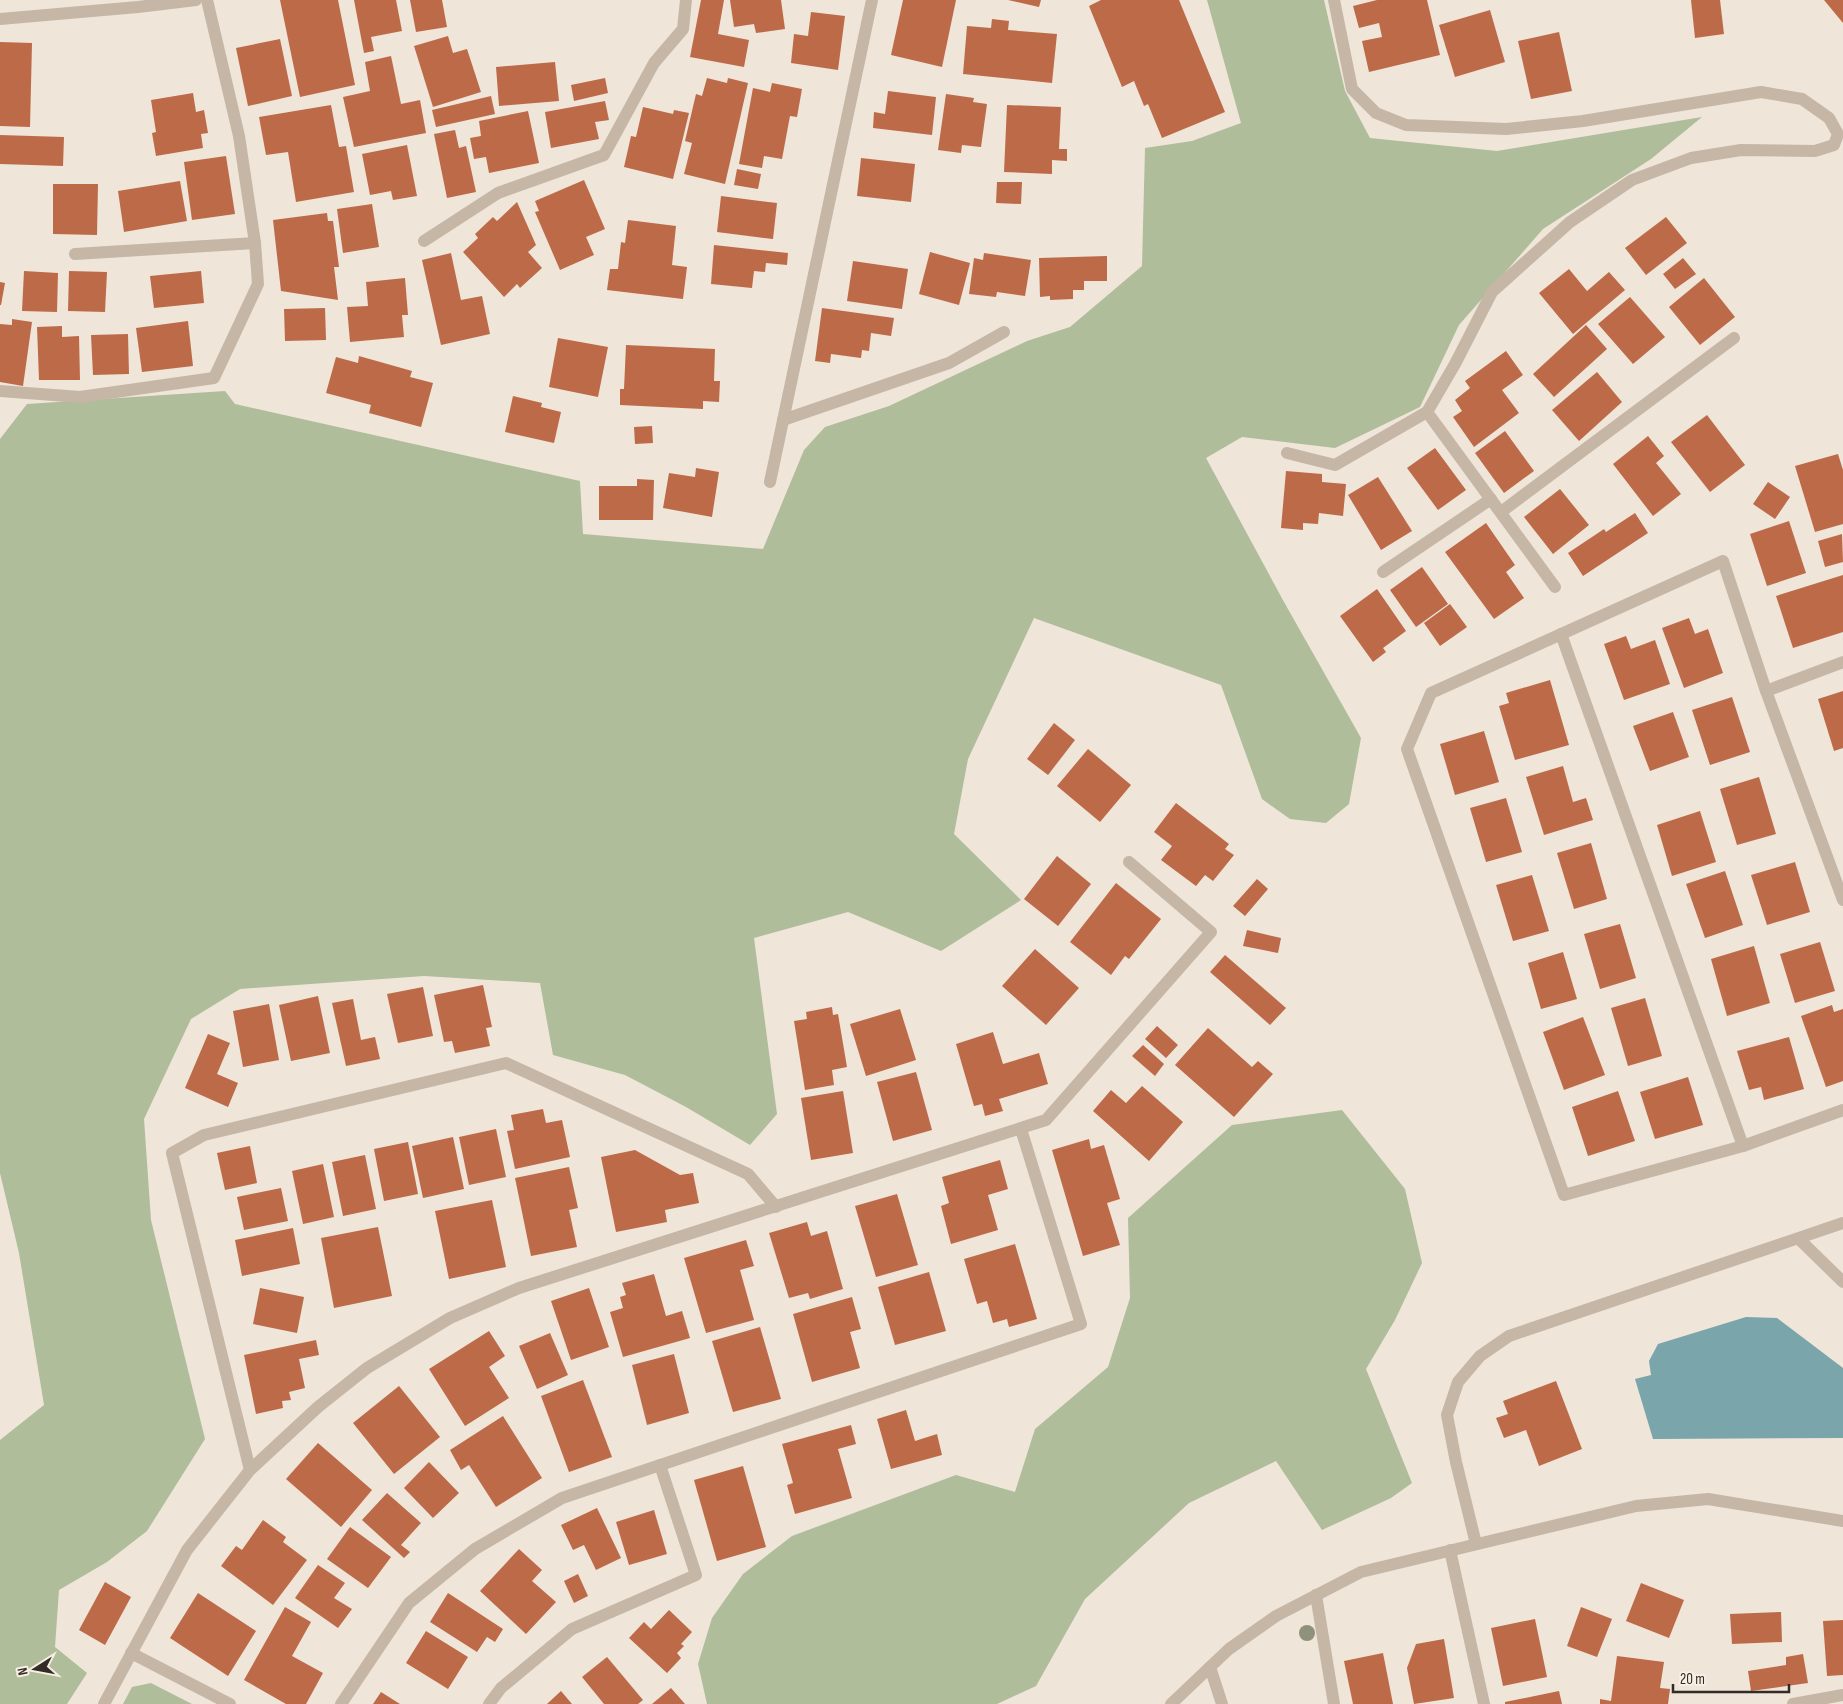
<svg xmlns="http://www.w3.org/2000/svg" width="1843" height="1704" font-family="'Sofia Sans Condensed',sans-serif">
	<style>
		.green { fill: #afbd9a }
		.water { fill: #7aa5aa }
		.building { fill: #bd6a48 }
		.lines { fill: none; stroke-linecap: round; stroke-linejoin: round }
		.minor { stroke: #c6b6a6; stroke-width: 12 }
		.tree { fill: #8f927a }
	</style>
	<rect width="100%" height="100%" fill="#efe5d9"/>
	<g class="green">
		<polygon points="1207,0 1324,0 1345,91 1370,138 1497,151 1702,117 1651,159 1543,229 1459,325 1420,407 1335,448 1242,437 1206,458 1284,602 1361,738 1349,804 1326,823 1290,819 1262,799 1221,685 1034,618 968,759 954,834 1021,900 941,951 848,912 754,938 777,1114 750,1145 686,1107 625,1075 553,1055 540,983 424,976 240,989 191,1019 144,1119 151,1220 205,1439 147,1531 107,1562 59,1590 55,1647 87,1673 67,1704 0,1704 0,1440 44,1405 19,1253 0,1173 0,439 27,404 225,391 235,404 580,481 583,534 763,549 804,450 825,427 889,406 1027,341 1070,327 1142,266 1145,148 1192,141 1241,123"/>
		<polygon points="1342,1110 1405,1189 1422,1263 1395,1320 1366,1369 1412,1483 1391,1498 1322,1530 1276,1461 1189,1503 1085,1599 1036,1686 997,1704 707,1704 698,1664 712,1618 743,1574 792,1536 956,1475 1015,1492 1035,1429 1108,1367 1130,1298 1128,1218 1232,1125"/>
		<polygon points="151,1683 192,1704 123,1704 132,1687"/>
	</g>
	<polygon class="water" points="1746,1317 1777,1318 1843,1368 1843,1438 1653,1439 1635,1379 1651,1375 1649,1361 1658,1344"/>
	<g class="building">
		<polygon points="280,0 338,0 355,85 300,97"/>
		<polygon points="354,0 396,0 402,31 371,37 374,51 364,53"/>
		<polygon points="410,0 442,0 447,27 416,32"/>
		<polygon points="701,0 724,0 718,34 749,40 744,67 690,57"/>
		<polygon points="730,0 781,0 785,29 756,33 754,24 734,27"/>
		<polygon points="903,0 956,0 942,67 891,55"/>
		<polygon points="1008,0 1041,0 1039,7"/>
		<polygon points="1101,0 1179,0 1225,112 1162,138 1148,104 1144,106 1134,81 1122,87 1089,6"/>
		<polygon points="1377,0 1427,0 1440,55 1369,72 1362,41 1382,37 1379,23 1359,28 1353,6"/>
		<polygon points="1691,0 1720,0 1724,34 1695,38"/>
		<polygon points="1824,0 1843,0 1843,23"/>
		<polygon points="1490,10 1505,62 1455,77 1439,25"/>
		<polygon points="811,12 845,16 838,70 791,63 794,34 808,36"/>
		<polygon points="992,19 1009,21 1008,30 1057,34 1052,83 963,74 967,26 991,28"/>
		<polygon points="1559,32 1572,91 1531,99 1518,41"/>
		<polygon points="448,36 453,53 467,49 481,92 433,107 414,46"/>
		<polygon points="280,39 292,96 248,106 236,48"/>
		<polygon points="0,42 32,43 30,127 0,126"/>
		<polygon points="391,56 401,104 420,100 426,133 354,147 343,97 370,91 365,62"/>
		<polygon points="555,62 559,101 499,106 496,67"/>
		<polygon points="605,78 608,93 574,101 571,85"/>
		<polygon points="707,78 727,83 728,78 748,83 725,184 684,174 692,143 685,141 696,94 702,96"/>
		<polygon points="772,83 802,89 797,117 790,116 782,159 764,156 762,168 739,164 753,88 770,92"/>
		<polygon points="888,91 936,97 932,135 873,128 874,112 885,114"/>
		<polygon points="193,93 196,112 204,110 208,133 201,134 203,148 156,156 152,133 156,132 151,100"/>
		<polygon points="946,94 974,98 973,102 987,104 981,147 962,145 961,153 938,150"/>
		<polygon points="491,96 495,114 436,127 432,110"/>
		<polygon points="605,101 609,120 595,122 599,139 551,148 545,112"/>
		<polygon points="331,105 339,147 346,146 354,192 296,202 288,152 266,155 259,117"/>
		<polygon points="1007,105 1061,107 1059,149 1067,149 1067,161 1052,160 1052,174 1004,172"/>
		<polygon points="643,107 673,114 674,110 689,113 673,179 624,167 631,136 636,137"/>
		<polygon points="528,111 539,163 489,173 486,157 474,159 470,138 481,136 479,121"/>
		<polygon points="455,130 459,148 466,146 476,192 447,198 434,134"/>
		<polygon points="0,135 64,137 63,166 0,164"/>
		<polygon points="407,145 417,196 393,200 391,191 370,195 362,154"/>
		<polygon points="226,156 235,214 192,220 184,162"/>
		<polygon points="861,158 915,164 911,202 857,196"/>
		<polygon points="737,169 761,174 758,189 734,185"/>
		<polygon points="584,180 605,229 586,237 594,255 560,270 535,212 539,211 535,201"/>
		<polygon points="180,181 187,221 124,232 118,191"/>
		<polygon points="997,182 1022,182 1021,204 996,203"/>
		<polygon points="53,184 98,184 97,235 53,234"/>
		<polygon points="721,196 777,203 773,239 717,232"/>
		<polygon points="517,202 536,245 528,252 542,268 520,288 517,284 504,297 463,252 478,238 475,234 493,217 497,221"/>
		<polygon points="372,204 379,247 343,253 337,209"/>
		<polygon points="327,213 328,221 333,221 339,267 334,267 338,300 281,291 273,220"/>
		<polygon points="1666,217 1687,243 1646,275 1625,248"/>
		<polygon points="628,220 676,226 672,265 687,267 683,299 607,290 610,269 618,269 621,242 625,243"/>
		<polygon points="714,245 788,253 787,265 766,263 765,272 754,271 752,288 711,284"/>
		<polygon points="930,252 970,263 959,305 919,294"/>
		<polygon points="451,253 461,300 482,296 490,334 441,345 422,260"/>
		<polygon points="984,253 1031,260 1025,296 997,292 996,297 969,294 974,258 983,260"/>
		<polygon points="1107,256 1107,281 1084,281 1084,290 1073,290 1073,299 1050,300 1050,296 1040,297 1039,258"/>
		<polygon points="1683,258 1696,274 1675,289 1663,274"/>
		<polygon points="853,261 908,269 902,309 847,301"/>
		<polygon points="1569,269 1587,291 1609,272 1625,290 1573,334 1539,293"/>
		<polygon points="24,271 58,273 57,312 22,311"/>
		<polygon points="69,271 107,272 105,312 68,311"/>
		<polygon points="201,271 204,303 154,308 150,276"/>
		<polygon points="405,278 408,315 402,315 404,337 350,342 347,307 368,306 366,282"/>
		<polygon points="1704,278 1735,317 1700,345 1669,307"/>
		<polygon points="0,282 5,283 1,305 0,305"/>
		<polygon points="1630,297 1665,337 1633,364 1598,324"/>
		<polygon points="325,308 326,340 285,341 284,309"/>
		<polygon points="822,308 894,318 891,336 871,333 869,351 862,350 861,358 831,354 830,363 815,361"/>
		<polygon points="12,319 32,322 23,386 0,382 0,324 12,325"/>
		<polygon points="188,321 193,366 142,372 136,328"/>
		<polygon points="1586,325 1607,349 1554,397 1533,374"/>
		<polygon points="62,326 62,337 79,336 80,380 39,380 37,327"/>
		<polygon points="128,334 129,374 93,375 91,335"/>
		<polygon points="558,338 608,347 598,397 549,387"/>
		<polygon points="626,345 715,349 714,381 720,381 719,402 703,401 703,409 620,405 620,389 624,389"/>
		<polygon points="1506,351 1523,375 1502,390 1519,413 1474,447 1453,417 1462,411 1455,400 1470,388 1465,381"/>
		<polygon points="359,356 412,371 410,377 433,383 421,427 369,413 371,405 326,393 336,357 358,363"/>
		<polygon points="1597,372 1622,402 1579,441 1552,410"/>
		<polygon points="513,396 542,403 541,407 561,412 554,443 505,432"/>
		<polygon points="1707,415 1745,465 1710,492 1671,442"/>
		<polygon points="652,426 653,443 635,444 634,427"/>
		<polygon points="1505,431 1534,471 1504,493 1475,453"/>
		<polygon points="1648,436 1664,456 1656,463 1681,494 1653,516 1613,464"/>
		<polygon points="1435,448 1466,490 1438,510 1407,468"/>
		<polygon points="1838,454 1843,470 1843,524 1815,532 1795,466"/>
		<polygon points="696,468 719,472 712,517 663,508 669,473 695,477"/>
		<polygon points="1286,471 1322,474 1322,482 1346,484 1343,516 1319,513 1318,524 1303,523 1303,530 1281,528"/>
		<polygon points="1378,477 1412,531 1381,550 1348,495"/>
		<polygon points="637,479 654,480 653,520 599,520 599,486 637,486"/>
		<polygon points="1768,482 1790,497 1775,519 1753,504"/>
		<polygon points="1560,489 1589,525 1553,554 1524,517"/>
		<polygon points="1635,513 1648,533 1583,576 1568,553 1604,529 1606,532"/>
		<polygon points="1789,521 1806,573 1767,586 1750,534"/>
		<polygon points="1486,523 1515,565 1506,572 1524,598 1494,619 1445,552"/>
		<polygon points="1842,534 1843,562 1825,567 1818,541"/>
		<polygon points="1422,567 1448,604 1416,627 1390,590"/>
		<polygon points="1843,575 1843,632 1793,648 1776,596"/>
		<polygon points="1377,589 1406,631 1383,648 1386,652 1373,662 1340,616"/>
		<polygon points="1450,604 1467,627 1440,646 1424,623"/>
		<polygon points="1689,618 1695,634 1708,629 1723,673 1684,688 1662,628"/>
		<polygon points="1626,636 1631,649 1655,640 1670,684 1624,700 1604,644"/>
		<polygon points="1550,680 1569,745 1515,760 1499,706 1509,703 1506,693"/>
		<polygon points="1843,691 1843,748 1834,751 1818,699"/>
		<polygon points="1732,697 1750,752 1710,765 1692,710"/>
		<polygon points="1673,712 1689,757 1650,771 1633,726"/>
		<polygon points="1054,723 1075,740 1048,775 1027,759"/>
		<polygon points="1484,731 1499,782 1455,795 1440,744"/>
		<polygon points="1088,749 1131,785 1100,822 1057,786"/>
		<polygon points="1563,766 1573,802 1586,798 1593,820 1544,835 1526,777"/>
		<polygon points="1759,777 1776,834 1737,845 1720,789"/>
		<polygon points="1506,798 1522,852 1486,862 1470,808"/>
		<polygon points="1176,803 1229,844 1225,849 1234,855 1213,881 1205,875 1196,886 1161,860 1172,846 1154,832"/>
		<polygon points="1700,811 1716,862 1672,876 1657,825"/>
		<polygon points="1591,843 1607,899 1574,909 1557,853"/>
		<polygon points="1057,856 1091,884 1058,926 1024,899"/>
		<polygon points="1795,862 1810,912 1767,925 1751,875"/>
		<polygon points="1725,871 1743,925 1705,938 1686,884"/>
		<polygon points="1532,875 1549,931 1513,941 1496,885"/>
		<polygon points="1257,879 1268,889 1245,916 1233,906"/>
		<polygon points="1116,883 1161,919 1129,959 1125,956 1111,975 1070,942"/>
		<polygon points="1620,924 1636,978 1600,989 1584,934"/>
		<polygon points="1247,930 1281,938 1278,953 1243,946"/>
		<polygon points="1820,942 1835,991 1795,1003 1780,954"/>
		<polygon points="1754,946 1770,1003 1727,1016 1711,959"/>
		<polygon points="1035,949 1079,988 1046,1025 1002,986"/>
		<polygon points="1563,952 1577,999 1541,1009 1528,963"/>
		<polygon points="1225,955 1286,1008 1270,1025 1210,972"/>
		<polygon points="483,985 492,1027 486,1028 490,1046 455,1053 452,1041 444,1042 434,995"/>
		<polygon points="423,987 433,1036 398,1043 387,994"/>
		<polygon points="318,996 330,1053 291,1061 279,1005"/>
		<polygon points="1645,998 1662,1056 1628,1066 1611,1008"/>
		<polygon points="353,999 361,1040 375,1037 380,1059 346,1066 332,1003"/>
		<polygon points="269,1004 279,1060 243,1067 233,1011"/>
		<polygon points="1832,1005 1834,1012 1843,1009 1843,1081 1826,1087 1801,1016"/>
		<polygon points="832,1007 833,1015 838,1014 847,1067 832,1070 834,1085 805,1090 794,1021 807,1019 806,1012"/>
		<polygon points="900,1009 916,1060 866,1076 850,1024"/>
		<polygon points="1583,1017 1605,1075 1564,1090 1543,1032"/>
		<polygon points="1157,1026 1178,1045 1166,1058 1145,1039"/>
		<polygon points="1208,1028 1252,1067 1258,1061 1273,1074 1234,1117 1175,1065"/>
		<polygon points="993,1032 1003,1064 1039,1053 1048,1084 999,1099 1003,1111 985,1116 982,1104 974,1106 956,1044"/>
		<polygon points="208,1034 230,1043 217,1074 238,1083 228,1107 185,1088"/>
		<polygon points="1789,1037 1804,1089 1764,1100 1761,1087 1749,1090 1737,1051"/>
		<polygon points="1143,1045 1164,1064 1155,1076 1132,1056"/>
		<polygon points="916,1072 932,1130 893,1141 877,1082"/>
		<polygon points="1688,1077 1703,1125 1655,1139 1640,1092"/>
		<polygon points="1142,1086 1183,1122 1149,1161 1093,1111 1111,1090 1126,1103"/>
		<polygon points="843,1091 853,1153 811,1160 801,1098"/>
		<polygon points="1618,1091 1635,1141 1588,1156 1572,1107"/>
		<polygon points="543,1109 546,1123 562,1120 570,1157 515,1169 507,1131 514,1130 511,1115"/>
		<polygon points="496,1129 506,1177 469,1185 459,1137"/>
		<polygon points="453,1137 464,1189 423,1198 412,1146"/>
		<polygon points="1089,1139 1091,1149 1104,1145 1120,1199 1107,1203 1120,1245 1083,1256 1052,1150"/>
		<polygon points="408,1142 418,1194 384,1201 374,1149"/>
		<polygon points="250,1146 257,1183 225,1190 217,1153"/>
		<polygon points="635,1150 680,1175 693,1173 699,1203 665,1210 667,1222 616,1232 601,1157"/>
		<polygon points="365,1155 376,1209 343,1216 332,1162"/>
		<polygon points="1000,1160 1008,1189 988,1195 998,1230 951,1244 941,1206 949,1203 942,1177"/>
		<polygon points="323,1164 334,1217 303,1224 292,1171"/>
		<polygon points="569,1167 578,1208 569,1210 577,1247 531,1256 515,1178"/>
		<polygon points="281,1188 288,1221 244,1230 237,1197"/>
		<polygon points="897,1194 918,1265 876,1277 855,1206"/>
		<polygon points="492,1200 506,1267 449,1279 435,1211"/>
		<polygon points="807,1222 811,1236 827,1231 843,1289 810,1299 808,1293 789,1298 769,1233"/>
		<polygon points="378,1227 392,1296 334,1308 321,1238"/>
		<polygon points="293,1228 300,1264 242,1276 235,1240"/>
		<polygon points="746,1240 754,1266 740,1270 754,1320 706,1333 684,1258"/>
		<polygon points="1015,1244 1037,1319 1009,1327 1007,1319 993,1323 987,1301 977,1304 964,1259"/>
		<polygon points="929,1272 946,1331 895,1345 878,1287"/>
		<polygon points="654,1274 666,1316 682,1311 690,1338 623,1357 610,1312 623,1308 620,1297 626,1295 622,1283"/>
		<polygon points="260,1288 304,1297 297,1333 253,1324"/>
		<polygon points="589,1288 609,1347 571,1360 551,1301"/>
		<polygon points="852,1297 861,1329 850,1332 860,1368 812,1382 793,1314"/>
		<polygon points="760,1327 781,1399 733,1412 712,1341"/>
		<polygon points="489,1331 505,1356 489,1367 509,1398 465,1426 429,1369"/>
		<polygon points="550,1333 568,1375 537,1389 519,1346"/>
		<polygon points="316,1340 319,1355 299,1359 305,1388 289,1392 291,1400 282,1401 283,1408 256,1414 244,1355"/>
		<polygon points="674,1354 689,1413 647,1425 632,1365"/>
		<polygon points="583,1380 612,1457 569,1472 541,1396"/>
		<polygon points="1556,1381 1582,1449 1539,1466 1526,1430 1504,1438 1496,1418 1508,1414 1503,1401"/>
		<polygon points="399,1386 440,1437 394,1474 353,1423"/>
		<polygon points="906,1410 915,1441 937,1434 942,1455 891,1469 877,1419"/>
		<polygon points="503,1416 542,1478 496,1507 469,1465 461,1470 450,1450"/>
		<polygon points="851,1425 856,1444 838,1449 852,1498 795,1514 787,1485 793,1483 782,1444"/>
		<polygon points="318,1443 372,1490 341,1527 286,1479"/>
		<polygon points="429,1462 459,1493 433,1518 404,1488"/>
		<polygon points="743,1466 766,1547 717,1561 694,1480"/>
		<polygon points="387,1493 421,1523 401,1545 410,1552 404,1558 362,1520"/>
		<polygon points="597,1508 621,1558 596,1570 584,1545 573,1550 561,1525"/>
		<polygon points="654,1510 667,1554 629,1565 616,1522"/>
		<polygon points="263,1520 286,1537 283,1542 307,1560 273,1605 221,1566 236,1546 242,1550"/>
		<polygon points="350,1527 391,1557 368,1588 327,1559"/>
		<polygon points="519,1549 542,1570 532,1581 556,1602 526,1634 480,1591"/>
		<polygon points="318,1565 345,1583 334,1598 352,1609 338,1628 295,1598"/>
		<polygon points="578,1574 588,1596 574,1603 564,1581"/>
		<polygon points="105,1582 131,1597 105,1645 79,1630"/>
		<polygon points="1641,1583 1684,1600 1669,1638 1626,1621"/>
		<polygon points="198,1593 256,1631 228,1676 170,1638"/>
		<polygon points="448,1593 503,1629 495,1642 487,1637 477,1652 430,1622"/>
		<polygon points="285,1607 311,1622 292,1656 323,1673 306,1704 286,1704 244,1680"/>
		<polygon points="1581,1607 1612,1619 1597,1657 1567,1646"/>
		<polygon points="669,1610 692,1632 681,1644 684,1646 677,1653 681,1658 667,1673 629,1638 644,1622 651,1629"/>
		<polygon points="1781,1612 1782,1642 1732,1644 1730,1614"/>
		<polygon points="1535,1619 1547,1677 1503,1686 1491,1628"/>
		<polygon points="1843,1620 1843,1675 1827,1676 1823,1621"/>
		<polygon points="426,1631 468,1657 448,1689 406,1663"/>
		<polygon points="1444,1639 1454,1698 1414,1704 1407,1668 1416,1644"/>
		<polygon points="1383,1653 1393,1704 1353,1704 1344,1661"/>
		<polygon points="1803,1654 1808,1683 1751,1691 1748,1671 1786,1665 1786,1657"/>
		<polygon points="1617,1656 1664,1662 1660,1688 1670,1689 1668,1704 1600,1704 1600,1699 1611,1701"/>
		<polygon points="607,1657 643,1700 638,1704 604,1704 582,1677"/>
		<polygon points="671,1688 685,1704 652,1704"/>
		<polygon points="561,1691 572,1704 547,1704"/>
		<polygon points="1559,1691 1562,1704 1505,1704 1505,1702"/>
		<polygon points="381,1692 400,1704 373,1704"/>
	</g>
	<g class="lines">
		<g class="minor">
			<polyline points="0,19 138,7 196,0"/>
			<polyline points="424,241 498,193 604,155 654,63 683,29 686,0"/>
			<polyline points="75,254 255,243"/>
			<polyline points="0,391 80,397 214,378 258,284 255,243 239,136 207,0"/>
			<polyline points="1427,412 1555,587"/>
			<polyline points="783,420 949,363 1004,332"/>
			<polyline points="1287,453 1335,465 1427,412 1455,364 1492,292 1570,222 1632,180 1691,158 1741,150 1815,151 1834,145 1838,134 1829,118 1802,99 1761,92 1583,121 1506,129 1406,125 1376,113 1352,89 1334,0"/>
			<polyline points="770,482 872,0"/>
			<polyline points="1501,512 1734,338"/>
			<polyline points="1383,572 1491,499"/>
			<polyline points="1561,634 1743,1146"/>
			<polyline points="1766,691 1843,662"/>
			<polyline points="1843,900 1766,691 1723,561 1431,693 1407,749 1564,1195 1743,1146 1843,1110"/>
			<polyline points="1799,1239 1843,1282"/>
			<polyline points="250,1470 172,1153 204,1135 506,1063 748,1174 776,1207"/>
			<polyline points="1476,1544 1456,1462 1447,1415 1458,1382 1480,1356 1509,1336 1843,1223"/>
			<polyline points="1450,1550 1484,1704"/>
			<polyline points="1316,1595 1334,1704"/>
			<polyline points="131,1653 230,1704"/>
			<polyline points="1210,1667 1222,1704"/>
			<polyline points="104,1704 187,1550 250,1470 318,1407 367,1368 450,1318 519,1288 1046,1120 1211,932 1129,862"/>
			<polyline points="341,1704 409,1603 475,1549 562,1498 1081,1324 1021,1129"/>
			<polyline points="489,1704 501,1688 572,1629 696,1575 660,1465"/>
			<polyline points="1171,1704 1229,1649 1276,1616 1361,1572 1636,1506 1708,1499 1843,1521"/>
			<polyline points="1793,1704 1843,1695"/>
		</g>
	</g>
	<circle class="tree" cx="1307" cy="1633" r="8"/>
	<g transform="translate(35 1669) rotate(259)" stroke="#f7efe4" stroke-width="4" paint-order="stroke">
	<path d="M0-4L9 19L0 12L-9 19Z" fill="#322b26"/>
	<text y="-8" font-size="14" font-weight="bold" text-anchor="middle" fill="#322b26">N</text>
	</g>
	<path d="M1673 1684v8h116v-8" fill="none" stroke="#322b26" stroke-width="2.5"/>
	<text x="1680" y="1684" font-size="15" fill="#322b26" stroke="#f7efe4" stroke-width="4" paint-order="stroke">20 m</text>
</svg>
